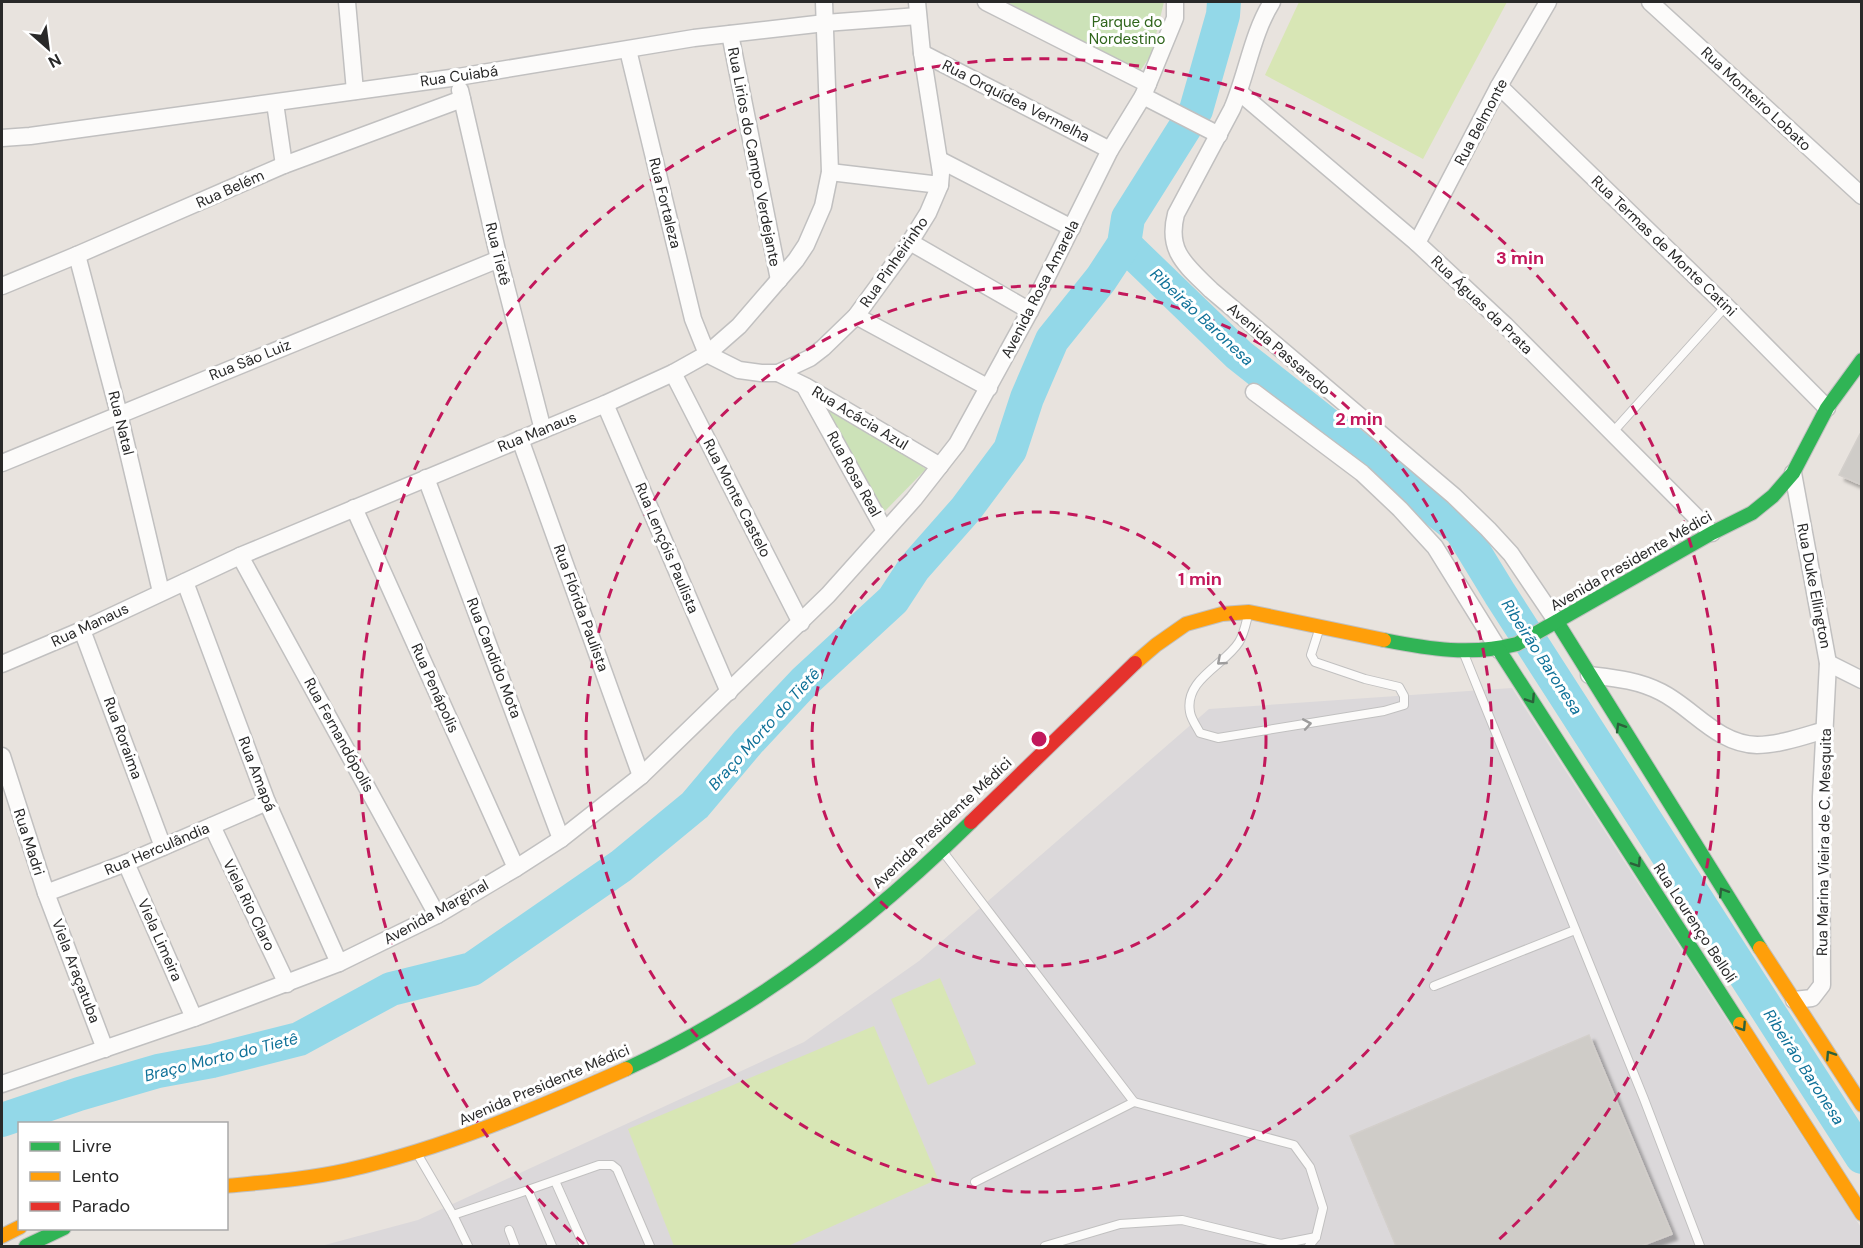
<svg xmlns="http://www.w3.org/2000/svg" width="1863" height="1248" font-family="'DM Sans',sans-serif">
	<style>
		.industrial { fill: #dbd8da }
		.green { fill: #cce2b8 }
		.pitch { fill: #d8e6b5 }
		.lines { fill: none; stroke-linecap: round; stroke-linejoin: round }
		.river { stroke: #93d8e8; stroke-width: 34 }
		.building { fill: #cfccc8; stroke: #d3cfcb; stroke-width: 1.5; filter: url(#shadow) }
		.lane-casing { stroke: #c1c0c0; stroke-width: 10 }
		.street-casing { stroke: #c1c0c0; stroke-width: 19 }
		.fast-casing { stroke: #c1c0c0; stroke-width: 16 }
		.slow-casing { stroke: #c1c0c0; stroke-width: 16 }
		.jam-casing { stroke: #c1c0c0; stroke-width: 16 }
		.lane { stroke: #fcfbfa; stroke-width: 8 }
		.street { stroke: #fcfbfa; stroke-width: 16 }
		.fast { stroke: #30b455; stroke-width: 14 }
		.slow { stroke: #ff9f0a; stroke-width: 14 }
		.jam { stroke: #e5322d; stroke-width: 14 }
		.oneway { stroke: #9d9c9c }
		.oneway2 { stroke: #2c613b }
		.ring { fill: none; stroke: #c2185b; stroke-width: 3; stroke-dasharray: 10 8 }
		.labels { text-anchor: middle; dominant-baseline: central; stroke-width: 6; stroke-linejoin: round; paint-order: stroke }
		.park-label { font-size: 15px; fill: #2f651b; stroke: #fff }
		.street-label { font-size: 15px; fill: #292929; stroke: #fff }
		.water-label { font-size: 16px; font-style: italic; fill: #0f7198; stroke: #fff }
		.centre { fill: #c2185b; stroke: #fff; stroke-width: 3 }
		.ring-label { font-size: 18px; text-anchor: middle; font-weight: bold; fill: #c2185b; stroke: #fff; stroke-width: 6; stroke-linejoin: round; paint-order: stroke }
	</style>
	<defs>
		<filter id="shadow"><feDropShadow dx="5.5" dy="5.5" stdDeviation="1.5" flood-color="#0004"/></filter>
	</defs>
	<rect width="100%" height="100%" fill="#e8e3de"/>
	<polygon class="industrial" points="1512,688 1862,1229 1861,1246 321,1246 418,1220 804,1042 919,961 1209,709"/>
	<g class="green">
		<polygon points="1007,2 1164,2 1151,55 1140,71"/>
		<polygon points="819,399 926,469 884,512"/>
	</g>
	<g class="pitch">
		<polygon points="1299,2 1507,2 1423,159 1265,75"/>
		<polygon points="940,978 976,1064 928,1085 891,999"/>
		<polygon points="874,1026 938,1179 788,1246 674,1246 628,1129"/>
	</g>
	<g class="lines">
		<g class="river">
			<polyline points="1124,244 1239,355 1461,530 1500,594 1862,1157"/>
			<polyline points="2,1120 79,1094 158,1071 212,1061 299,1039 391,989 472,969 621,866 695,805 748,742 804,682 893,600 914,568 966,509 1010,450 1027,398 1052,340 1101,279 1124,244 1128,218 1196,110 1223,15 1224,2"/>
		</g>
	</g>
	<g class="building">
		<polygon points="1860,434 1862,435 1862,485 1839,475"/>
		<polygon points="1589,1035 1672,1234 1641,1246 1396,1246 1350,1136"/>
	</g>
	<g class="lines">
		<g class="lane-casing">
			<g id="lane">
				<polyline points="1612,433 1726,306"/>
				<path d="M1248,615C1246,623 1244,634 1239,642C1225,665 1184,679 1190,712C1191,719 1197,727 1200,733L1218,738L1384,711L1404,705V696L1399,687L1365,679L1315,662L1311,655L1319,630"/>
				<polyline points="1464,654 1644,1099 1700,1246"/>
				<polyline points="944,853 1134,1102 1294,1145 1310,1167 1323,1208 1316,1237 1309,1246"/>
				<polyline points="1434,986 1575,930"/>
				<polyline points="418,1155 453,1215 528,1190 552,1246"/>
				<polyline points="555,1181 584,1246"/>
				<polyline points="975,1182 1134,1102"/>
				<polyline points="528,1190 599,1165 612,1165 617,1169 650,1246"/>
				<polyline points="453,1215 468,1246"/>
				<polyline points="509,1230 515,1246"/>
				<polyline points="1045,1246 1120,1224 1182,1220 1281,1244 1316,1237"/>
			</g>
		</g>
		<g class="street-casing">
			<g id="street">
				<polyline points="347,2 355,91"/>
				<polyline points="986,2 1148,84"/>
				<path d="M1272,2C1252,34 1247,74 1232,109L1176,214C1166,252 1187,266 1211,290L1454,496L1488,529L1511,554L1557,622"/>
				<polyline points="1650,2 1862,196"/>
				<polyline points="730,34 779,280"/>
				<polyline points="628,50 693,319 707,354 739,370 761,373 778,373 810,358 823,348 856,316 910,242 928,213 940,185 941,173 922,53 917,2"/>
				<polyline points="922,53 1110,150"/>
				<polyline points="1499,86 1726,306 1827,408"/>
				<polyline points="460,90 499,259 543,430"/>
				<polyline points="1239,92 1417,243 1505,325 1712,533"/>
				<polyline points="1143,96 1219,135"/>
				<polyline points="275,103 284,165"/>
				<polyline points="2,138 30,136 458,77 694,38 825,23 918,16"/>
				<polyline points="940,160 1072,228"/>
				<polyline points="830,172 940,185"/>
				<polyline points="910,242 1030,311"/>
				<polyline points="1417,243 1499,86 1548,2"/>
				<polyline points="77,255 119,414 161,592"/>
				<polyline points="2,286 77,255 284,165 462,99"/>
				<polyline points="856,316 989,388"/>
				<polyline points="673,373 801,623"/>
				<polyline points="778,373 805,386 940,466"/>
				<polyline points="805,387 885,531"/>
				<polyline points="1254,392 1362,473 1400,509 1435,547 1499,650"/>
				<polyline points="605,404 729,692"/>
				<polyline points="520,439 641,776"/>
				<polyline points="2,463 499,259"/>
				<polyline points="1793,473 1828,663 1821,797 1822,985 1812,998 1794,1000"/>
				<polyline points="426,478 561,839"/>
				<polyline points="354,508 516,868"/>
				<polyline points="240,556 437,915"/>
				<polyline points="185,582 267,802 339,963"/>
				<polyline points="82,630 163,847"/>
				<polyline points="1828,663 1862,680"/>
				<polyline points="2,664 82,630 240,556 605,404 673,373 707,354 739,326 796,260 806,245 823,206 830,172 824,2"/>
				<path d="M1589,675C1614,678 1638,680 1661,692C1693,708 1717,744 1757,745C1779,745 1804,736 1825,730"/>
				<polyline points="2,756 46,893 105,1049"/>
				<polyline points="212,826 287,984"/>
				<polyline points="126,863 194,1018"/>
				<polyline points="46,893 126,863 267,802"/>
				<polyline points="2,1084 194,1018 339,963 437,915 516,868 561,839 641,776 828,595 914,499 957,444 1030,311 1110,150 1143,96 1175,18 1175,2"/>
			</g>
		</g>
		<g class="fast-casing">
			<g id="fast">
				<polyline points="1557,622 1760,948"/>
				<path d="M1384,640C1429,649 1471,656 1517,644L1712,533L1752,513L1773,496L1793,473L1827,408L1862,360"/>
				<polyline points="1499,650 1740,1024"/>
				<path d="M626,1069C755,1010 870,921 971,822"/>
				<polyline points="26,1246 64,1228"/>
			</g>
		</g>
		<g class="slow-casing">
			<g id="slow">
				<polyline points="1135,663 1156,645 1186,624 1222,614 1249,612 1384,640"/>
				<polyline points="1760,948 1862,1105"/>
				<polyline points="1740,1024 1862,1214"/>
				<path d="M226,1186C267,1182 308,1179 348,1170C445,1148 536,1109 626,1069"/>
				<polyline points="2,1236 20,1227"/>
			</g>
		</g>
		<g class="jam-casing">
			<polyline id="jam" points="971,822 1135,663"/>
		</g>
		<use href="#lane" class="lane"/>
		<use href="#street" class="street"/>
		<use href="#fast" class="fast"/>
		<use href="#slow" class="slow"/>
		<use href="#jam" class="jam"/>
	</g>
	<defs><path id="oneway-chevron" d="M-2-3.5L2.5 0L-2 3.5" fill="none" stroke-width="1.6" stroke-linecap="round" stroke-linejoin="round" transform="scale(1.5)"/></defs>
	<g class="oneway">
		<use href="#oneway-chevron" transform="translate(1221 661) rotate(139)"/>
		<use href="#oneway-chevron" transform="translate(1307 724) rotate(-10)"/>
	</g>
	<g class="oneway2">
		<use href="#oneway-chevron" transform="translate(1531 699) rotate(57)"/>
		<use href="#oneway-chevron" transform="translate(1620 727) rotate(-121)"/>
		<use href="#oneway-chevron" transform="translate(1637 863) rotate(57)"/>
		<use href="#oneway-chevron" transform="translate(1723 892) rotate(-122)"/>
		<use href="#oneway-chevron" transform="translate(1742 1027) rotate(57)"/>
		<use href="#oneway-chevron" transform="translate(1830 1055) rotate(-123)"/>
	</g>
	<g class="ring">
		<circle cx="1039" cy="739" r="227"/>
		<circle cx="1039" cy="739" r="453"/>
		<path d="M584 1244A680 680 0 1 1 1494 1244"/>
	</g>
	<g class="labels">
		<g class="park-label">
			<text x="1127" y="22">Parque do<tspan x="1127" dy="17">Nordestino</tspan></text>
		</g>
		<g class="street-label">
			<text transform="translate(459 76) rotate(-8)">Rua Cuiabá</text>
			<text transform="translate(1756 99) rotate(43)">Rua Monteiro Lobato</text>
			<text transform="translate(1016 101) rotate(27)">Rua Orquídea Vermelha</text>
			<text transform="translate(1481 122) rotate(-62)">Rua Belmonte</text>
			<text transform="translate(754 157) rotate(79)">Rua Lirios do Campo Verdejante</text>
			<text transform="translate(230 189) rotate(-24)">Rua Belém</text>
			<text transform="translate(665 203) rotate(76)">Rua Fortaleza</text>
			<text transform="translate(1664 246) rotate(44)">Rua Termas de Monte Catini</text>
			<text transform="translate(498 254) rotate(76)">Rua Tietê</text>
			<text transform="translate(894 262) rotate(-55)">Rua Pinheirinho</text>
			<text transform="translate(1040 289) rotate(-63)">Avenida Rosa Amarela</text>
			<text transform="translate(1482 305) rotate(44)">Rua Águas da Prata</text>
			<text transform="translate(1279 349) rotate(41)">Avenida Passaredo</text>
			<text transform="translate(250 360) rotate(-22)">Rua São Luiz</text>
			<text transform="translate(860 418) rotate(31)">Rua Acácia Azul</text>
			<text transform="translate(121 423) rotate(76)">Rua Natal</text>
			<text transform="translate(537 432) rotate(-22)">Rua Manaus</text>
			<text transform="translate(854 474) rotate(61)">Rua Rosa Real</text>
			<text transform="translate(737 498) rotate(63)">Rua Monte Castelo</text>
			<text transform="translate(667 548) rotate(67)">Rua Lençóis Paulista</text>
			<text transform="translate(1631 561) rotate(-30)">Avenida Presidente Médici</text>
			<text transform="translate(1814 586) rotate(79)">Rua Duke Ellington</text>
			<text transform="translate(581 608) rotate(70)">Rua Flórida Paulista</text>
			<text transform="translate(90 625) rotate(-25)">Rua Manaus</text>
			<text transform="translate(494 658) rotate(69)">Rua Candido Mota</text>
			<text transform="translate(435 688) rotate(66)">Rua Penápolis</text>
			<text transform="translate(339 735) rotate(61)">Rua Fernandópolis</text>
			<text transform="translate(123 738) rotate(70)">Rua Roraima</text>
			<text transform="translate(257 774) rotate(69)">Rua Amapá</text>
			<text transform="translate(942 823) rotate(-43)">Avenida Presidente Médici</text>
			<text transform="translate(29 842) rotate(72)">Rua Madri</text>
			<text transform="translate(1824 842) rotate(-89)">Rua Marina Vieira de C. Mesquita</text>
			<text transform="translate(157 849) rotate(-23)">Rua Herculândia</text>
			<text transform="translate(249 905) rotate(64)">Viela Rio Claro</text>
			<text transform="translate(436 912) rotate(-29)">Avenida Marginal</text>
			<text transform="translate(1695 923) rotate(57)">Rua Lourenço Belloli</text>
			<text transform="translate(160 940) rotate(66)">Viela Limeira</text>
			<text transform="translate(76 971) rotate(69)">Viela Araçatuba</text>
			<text transform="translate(544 1085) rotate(-23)">Avenida Presidente Médici</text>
		</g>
		<g class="water-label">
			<text transform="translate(1202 317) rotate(43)">Ribeirão Baronesa</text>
			<text transform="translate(1542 657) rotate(57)">Ribeirão Baronesa</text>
			<text transform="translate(764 729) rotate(-48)">Braço Morto do Tietê</text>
			<text transform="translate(221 1057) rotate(-14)">Braço Morto do Tietê</text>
			<text transform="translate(1804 1067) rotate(57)">Ribeirão Baronesa</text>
		</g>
	</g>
	<circle cx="1039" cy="739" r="9" class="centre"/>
	<g class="ring-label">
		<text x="1520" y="264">3 min</text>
		<text x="1359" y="425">2 min</text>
		<text x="1200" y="585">1 min</text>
	</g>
	<rect width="1863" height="1248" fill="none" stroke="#292929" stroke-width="6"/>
	<rect x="18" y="1122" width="210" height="108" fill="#ffffff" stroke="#a9a9a9" stroke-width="1.5"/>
	<rect x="30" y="1142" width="30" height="9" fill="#30b455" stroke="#a9a9a9" stroke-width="1.5"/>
	<text x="72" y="1152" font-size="18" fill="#292929">Livre</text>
	<rect x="30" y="1172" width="30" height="9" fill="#ff9f0a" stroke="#a9a9a9" stroke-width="1.5"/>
	<text x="72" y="1182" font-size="18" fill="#292929">Lento</text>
	<rect x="30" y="1202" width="30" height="9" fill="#e5322d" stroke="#a9a9a9" stroke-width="1.5"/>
	<text x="72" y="1212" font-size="18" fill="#292929">Parado</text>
	<g transform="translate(48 48) rotate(152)" stroke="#ffffff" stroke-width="4.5" paint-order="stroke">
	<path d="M0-4.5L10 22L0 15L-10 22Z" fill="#292929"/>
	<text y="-9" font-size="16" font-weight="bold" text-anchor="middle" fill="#292929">N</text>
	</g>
</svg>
